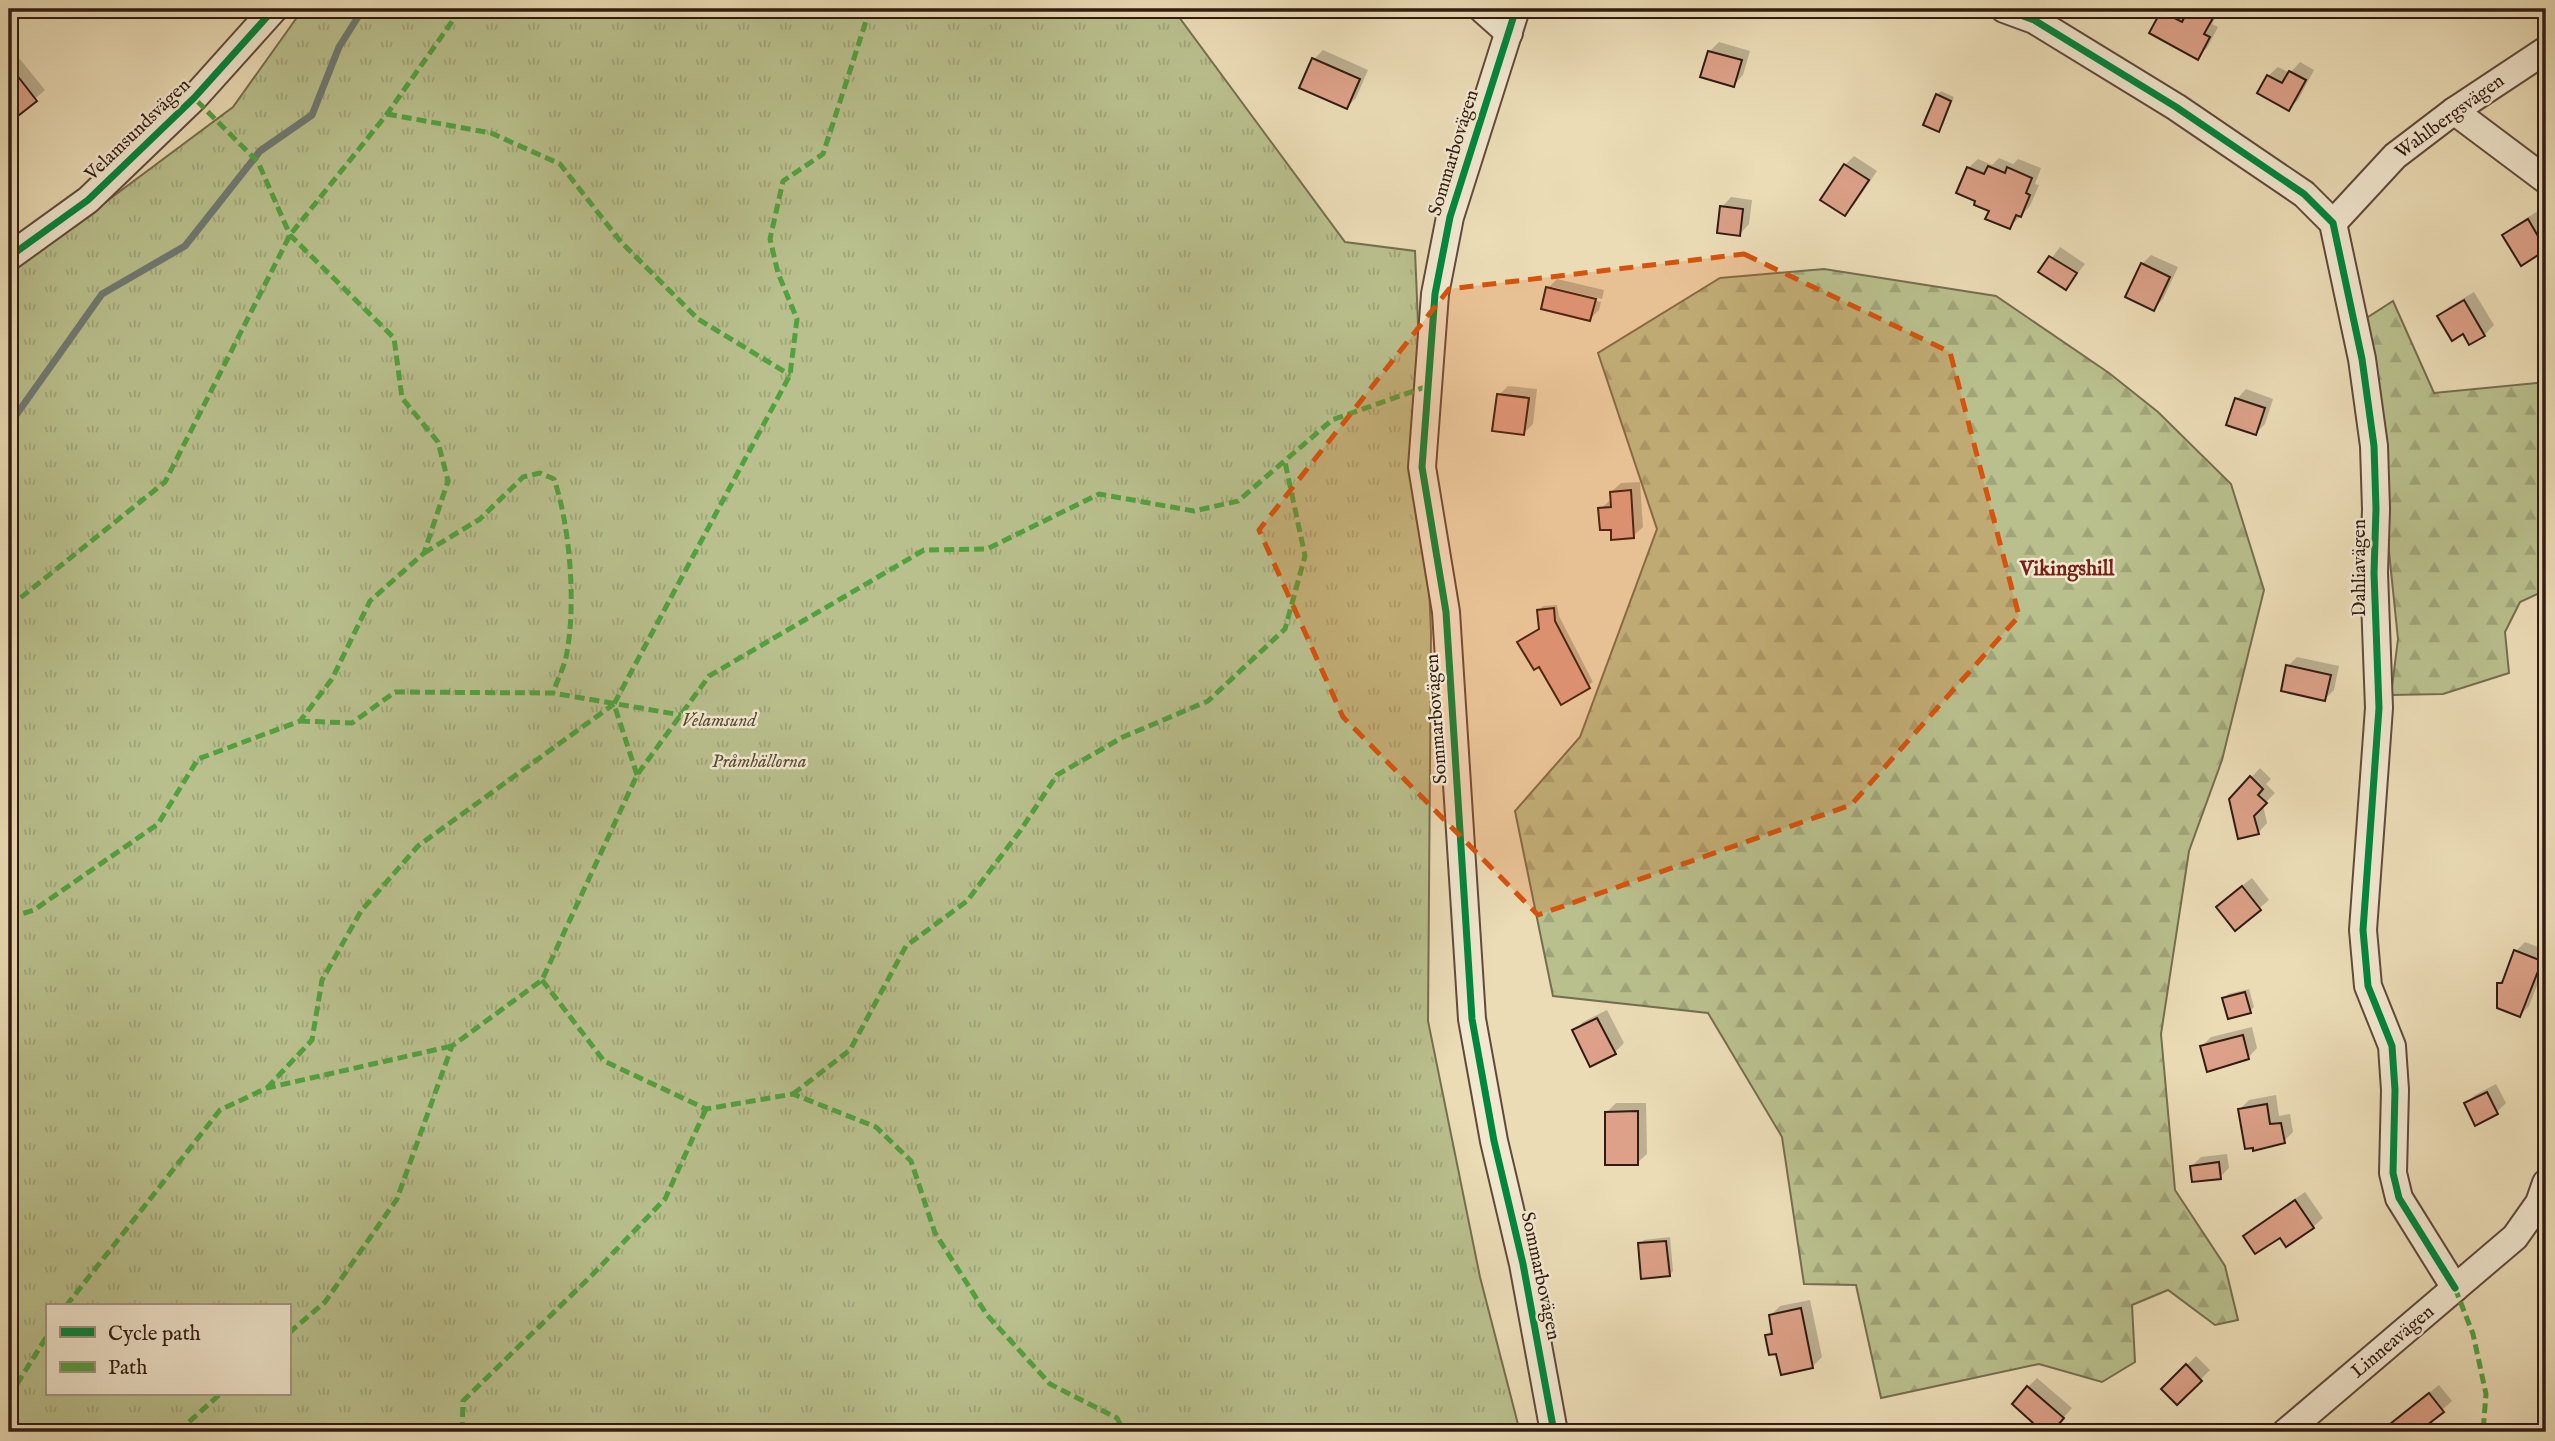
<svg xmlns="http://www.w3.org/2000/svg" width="2555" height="1441" font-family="'IM FELL English',serif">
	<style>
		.forest { fill: url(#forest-firs); stroke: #756e50; stroke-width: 2 }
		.park { fill: url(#park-tufts); stroke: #756e50; stroke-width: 2; fill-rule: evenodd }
		.shadow { fill: #0003 }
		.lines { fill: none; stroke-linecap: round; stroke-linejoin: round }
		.stream { stroke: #6f7a73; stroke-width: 7 }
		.building { fill: #dca188; stroke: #311b12; stroke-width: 2 }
		.minor-casing { stroke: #604b3b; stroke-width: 30 }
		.minor { stroke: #f2e8d0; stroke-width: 26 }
		.quiet { stroke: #52a13f; stroke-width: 5; stroke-dasharray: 10 5; stroke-linecap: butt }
		.cycleway-casing { stroke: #f2e8d0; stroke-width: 11 }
		.cycleway { stroke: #00873e; stroke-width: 7 }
		.marked { fill: #d6530d; fill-opacity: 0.2; stroke: #d6530d; stroke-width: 5; stroke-dasharray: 14 9; stroke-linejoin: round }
		.labels { text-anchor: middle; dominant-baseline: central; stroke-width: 5; stroke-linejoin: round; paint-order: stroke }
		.street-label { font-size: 19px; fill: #311b12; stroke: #f2e8d0 }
		.park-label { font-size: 19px; font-style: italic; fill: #5a4d37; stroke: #f2e8d0 }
		.neighbourhood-label { font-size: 21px; font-weight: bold; fill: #7a1f14; stroke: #f2e8d0 }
	</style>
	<defs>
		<pattern id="forest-firs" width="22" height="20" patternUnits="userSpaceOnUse" patternTransform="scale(1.75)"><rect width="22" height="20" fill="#b9c08d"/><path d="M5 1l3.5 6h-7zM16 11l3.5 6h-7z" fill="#a0a479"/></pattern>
		<pattern id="park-tufts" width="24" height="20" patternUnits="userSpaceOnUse" patternTransform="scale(1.75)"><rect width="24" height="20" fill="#b9c08d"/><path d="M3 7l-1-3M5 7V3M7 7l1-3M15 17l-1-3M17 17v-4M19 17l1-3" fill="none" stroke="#a0a479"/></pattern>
	</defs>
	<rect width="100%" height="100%" fill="#ebdcb6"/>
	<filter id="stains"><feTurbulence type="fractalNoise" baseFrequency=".00286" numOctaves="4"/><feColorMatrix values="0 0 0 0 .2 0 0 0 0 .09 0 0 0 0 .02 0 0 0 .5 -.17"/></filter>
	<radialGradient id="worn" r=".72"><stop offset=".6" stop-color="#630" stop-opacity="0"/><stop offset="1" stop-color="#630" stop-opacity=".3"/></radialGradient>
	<g class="forest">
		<polygon points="1824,269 1996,296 2109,373 2158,412 2231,484 2264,590 2222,760 2189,851 2161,1034 2175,1190 2225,1266 2238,1320 2215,1325 2168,1290 2132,1305 2135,1362 2102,1382 2039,1364 1881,1398 1856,1285 1804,1284 1782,1137 1708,1013 1553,996 1515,811 1580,737 1657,529 1598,353 1720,278"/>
		<polygon points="2393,301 2434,393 2546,382 2546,590 2520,602 2505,632 2509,673 2443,694 2391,695 2398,639 2365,319"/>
	</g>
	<path class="park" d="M303,9H1173L1345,242L1415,251L1431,633L1428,1021L1480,1277L1520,1432H9V274L233,107ZM47,1306H289V1394H47Z"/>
	<g class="shadow">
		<polygon points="2166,9 2184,9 2189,12 2191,9 2220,9 2212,24 2218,27 2207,48 2197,57 2152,32"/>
		<polygon points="1719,42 1750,51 1743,75 1734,85 1709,52"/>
		<polygon points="1323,50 1368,70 1356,98 1347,107 1314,59"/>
		<polygon points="19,58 45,90 9,121 9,66"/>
		<polygon points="2300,62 2314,70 2298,100 2288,109 2268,76 2278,67 2290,73"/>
		<polygon points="1941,91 1954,97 1943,125 1939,130 1937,95"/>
		<polygon points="2546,98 2546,113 2540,104"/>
		<polygon points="1854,156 1877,171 1854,205 1845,214 1845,165"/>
		<polygon points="1999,158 2013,164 2018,159 2041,168 2035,184 2039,185 2030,206 2010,227 1991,210 1968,168 1978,159 1992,165"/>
		<polygon points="1731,197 1752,200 1749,224 1740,234 1722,207"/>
		<polygon points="2538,211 2546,224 2546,248 2522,263 2504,236 2514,226"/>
		<polygon points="2060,247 2085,264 2066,288 2041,272"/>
		<polygon points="2151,255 2178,267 2163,299 2154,309 2142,264"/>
		<polygon points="1557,279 1604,290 1602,299 1552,287 1552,290 1601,302 1599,310 1589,320 1548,288"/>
		<polygon points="2474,292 2494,325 2484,335 2470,343 2464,332 2439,316 2449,307"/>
		<polygon points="1508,386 1537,389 1533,424 1524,433 1499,395"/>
		<polygon points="2246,389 2273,399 2265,424 2256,433 2237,399"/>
		<polygon points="1640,482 1643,527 1633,536 1612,528 1600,509 1612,499 1611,492 1621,483"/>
		<polygon points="1557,605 1559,616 1593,682 1562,703 1524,638 1541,628 1539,610 1543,606"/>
		<polygon points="2297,657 2339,666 2334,690 2325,699 2288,666"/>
		<polygon points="2260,768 2271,779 2266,784 2275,793 2263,805 2267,823 2258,833 2231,799"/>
		<polygon points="2252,878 2269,900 2235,929 2227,898"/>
		<polygon points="2525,942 2546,950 2546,962 2529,1006 2520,1015 2499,983 2506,976 2516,951"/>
		<polygon points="2249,989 2254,1007 2250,1011 2224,999 2228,994"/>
		<polygon points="1607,1010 1624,1043 1615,1052 1574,1031 1583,1022"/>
		<polygon points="2252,1027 2257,1048 2248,1058 2202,1046 2211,1037"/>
		<polygon points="2496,1084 2506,1103 2497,1112 2466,1104 2475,1095"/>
		<polygon points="2276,1095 2279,1116 2290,1114 2293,1132 2284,1141 2240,1109 2249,1100"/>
		<polygon points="1616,1103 1646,1103 1647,1154 1637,1163 1607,1112"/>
		<polygon points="2227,1154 2229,1168 2220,1177 2192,1166 2201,1157"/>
		<polygon points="2305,1192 2323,1218 2313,1227 2286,1245 2280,1236 2245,1236 2254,1227"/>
		<polygon points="1670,1237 1673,1271 1669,1275 1640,1244 1644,1240"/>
		<polygon points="1810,1300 1822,1357 1812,1367 1778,1352 1767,1335 1773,1329 1771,1315 1780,1306"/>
		<polygon points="2196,1356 2210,1370 2177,1403 2164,1389"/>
		<polygon points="2037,1378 2072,1408 2051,1432 2027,1432 2036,1423 2028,1387"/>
		<polygon points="2439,1385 2452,1401 2431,1420 2435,1425 2427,1432 2391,1432 2388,1428 2397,1419"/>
	</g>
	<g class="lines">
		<polyline class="stream" points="9,425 102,294 185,246 260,151 312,115 339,47 363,9"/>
	</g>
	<g class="building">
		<polygon points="2189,9 2218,9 2204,34 2210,37 2198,60 2149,33 2161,11 2182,22"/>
		<polygon points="1708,51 1742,60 1734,87 1700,77"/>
		<polygon points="1312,58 1360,79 1347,109 1299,88"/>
		<polygon points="9,65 37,101 9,123"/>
		<polygon points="2289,71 2306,80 2289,111 2257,93 2267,75 2282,83"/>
		<polygon points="1936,94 1951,101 1939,132 1923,125"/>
		<polygon points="1844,164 1869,180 1845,216 1820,200"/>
		<polygon points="1988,166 2005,173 2007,167 2032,178 2026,193 2030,195 2021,217 2016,215 2010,229 1985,219 1989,211 1974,205 1975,201 1956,193 1967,167 1984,174"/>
		<polygon points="1720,206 1743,209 1740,236 1717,233"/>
		<polygon points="2528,219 2546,250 2521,266 2502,235"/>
		<polygon points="2049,256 2077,273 2066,290 2038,272"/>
		<polygon points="2141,263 2170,277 2154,311 2125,297"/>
		<polygon points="1546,287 1596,299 1590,321 1541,309"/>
		<polygon points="2464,300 2485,336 2469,345 2463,334 2452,341 2437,316"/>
		<polygon points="1497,394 1529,398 1524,435 1492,431"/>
		<polygon points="2235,398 2265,408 2256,435 2226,425"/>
		<polygon points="1631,490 1634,538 1611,540 1611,530 1600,530 1598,508 1611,507 1610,492"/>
		<polygon points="1554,608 1555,621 1590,688 1561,705 1539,667 1534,670 1517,642 1539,629 1537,610"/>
		<polygon points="2286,665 2331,675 2325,701 2281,691"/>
		<polygon points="2250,776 2263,789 2258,795 2267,803 2254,816 2259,834 2238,839 2229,799"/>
		<polygon points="2242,886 2261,910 2235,931 2216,907"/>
		<polygon points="2514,950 2542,961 2520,1017 2497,1008 2497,983 2502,983"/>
		<polygon points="2245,992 2251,1013 2228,1019 2222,998"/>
		<polygon points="1597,1018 1616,1054 1590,1067 1572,1030"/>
		<polygon points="2243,1035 2249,1059 2207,1072 2200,1046"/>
		<polygon points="2487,1092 2498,1114 2475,1126 2464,1103"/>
		<polygon points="2267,1104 2270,1124 2281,1123 2285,1143 2253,1151 2253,1148 2245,1149 2238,1109"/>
		<polygon points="1638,1111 1638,1165 1605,1165 1605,1112"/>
		<polygon points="2219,1162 2221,1179 2192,1182 2190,1166"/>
		<polygon points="2295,1200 2314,1228 2286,1247 2280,1238 2255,1254 2243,1236"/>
		<polygon points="1666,1241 1670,1276 1641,1279 1638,1243"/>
		<polygon points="1801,1308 1813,1368 1781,1375 1776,1354 1769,1355 1765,1335 1772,1334 1769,1315"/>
		<polygon points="2186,1364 2202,1381 2177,1405 2161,1389"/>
		<polygon points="2027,1386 2064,1418 2052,1432 2025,1432 2033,1423 2012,1404"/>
		<polygon points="2429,1393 2444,1412 2418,1432 2380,1432"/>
	</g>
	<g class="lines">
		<g class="minor-casing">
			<g id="minor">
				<polyline points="1482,9 1509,33"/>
				<polyline points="1516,9 1450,217 1435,294 1422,467 1446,612 1472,1019 1494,1141 1523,1264 1554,1432"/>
				<polyline points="2004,9 2034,20 2176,107 2304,194 2333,223 2362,359 2374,446 2376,509 2374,573 2379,708 2363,930 2368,986 2392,1046 2395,1090 2393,1173 2399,1198 2455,1288"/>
				<polyline points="2454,111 2546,180"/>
				<polyline points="2333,223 2395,156 2454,111 2546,50"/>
				<polyline points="9,257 88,200 194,98 274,9"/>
				<polyline points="2286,1432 2515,1237 2539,1203 2546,1183"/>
			</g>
		</g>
		<use href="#minor" class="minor"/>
		<g class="quiet">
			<polyline points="387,114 491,133 560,164 621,242 698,319 790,375"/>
			<path d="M424,553L480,519L523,477L540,473L554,479C570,526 576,603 567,652C565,666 557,680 553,693"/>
			<polyline points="9,607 165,482 290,235 387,114 451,23 458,9"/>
			<polyline points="300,721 352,723 395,692 553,693 681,715"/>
			<polyline points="637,775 614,704 790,375 797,319 778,273 770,239 783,181 823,154 867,18 873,9"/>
			<polyline points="9,918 34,910 158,824 198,759 300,721 332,679 370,601 424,553 448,481 438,442 402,398 394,338 290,235 258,162 194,98"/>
			<polyline points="542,980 604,1061 706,1109 793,1094 876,1127 911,1161 935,1233 987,1315 1050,1384 1117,1418 1124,1432"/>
			<polyline points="267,1088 312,1040 322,980 361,911 418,846 614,704"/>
			<polyline points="793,1094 850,1050 906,946 967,901 1020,831 1057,775 1123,737 1208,701 1285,629 1305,556 1285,462"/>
			<polyline points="2455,1288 2473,1334 2486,1394 2483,1432"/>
			<polyline points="66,1306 220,1110 267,1088 452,1046"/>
			<polyline points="289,1333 325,1302 397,1199 452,1046 542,980 637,775 709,676 924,550 987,549 1099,494 1194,511 1238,501 1332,420 1428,386"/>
			<polyline points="9,1397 47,1336"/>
			<polyline points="178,1432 220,1394"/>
			<polyline points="462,1432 463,1401 592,1275 665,1199 706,1109"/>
		</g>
		<g class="cycleway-casing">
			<g id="cycleway">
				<polyline points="1516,9 1450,217 1435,294 1422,467 1446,612 1472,1019 1494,1141 1523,1264 1554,1432"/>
				<polyline points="2004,9 2034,20 2176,107 2304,194 2333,223 2362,359 2374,446 2376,509 2374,573 2379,708 2363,930 2368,986 2392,1046 2395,1090 2393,1173 2399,1198 2455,1288"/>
				<polyline points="9,257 88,200 194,98 274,9"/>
			</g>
		</g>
		<use href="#cycleway" class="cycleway"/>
	</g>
	<path class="marked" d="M1744,254L1950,352L2019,616L1851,805L1538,915L1343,717L1259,530L1449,289Z"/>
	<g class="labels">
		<g class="street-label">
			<text transform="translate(2450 117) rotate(-36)">Wahlbergsvägen</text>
			<text transform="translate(138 130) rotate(-44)">Velamsundsvägen</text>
			<text transform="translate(1454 153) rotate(-73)">Sommarbovägen</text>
			<text transform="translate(2360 568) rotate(-90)">Dahliavägen</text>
			<text transform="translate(1437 719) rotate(-94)">Sommarbovägen</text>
			<text transform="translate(1540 1276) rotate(78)">Sommarbovägen</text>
			<text transform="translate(2393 1342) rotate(-40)">Linneavägen</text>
		</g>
		<g class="park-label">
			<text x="719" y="721">Velamsund</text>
			<text x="759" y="762">Pråmhällorna</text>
		</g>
		<g class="neighbourhood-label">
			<text x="2067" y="569">Vikingshill</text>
		</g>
	</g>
	<rect width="2555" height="1441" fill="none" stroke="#ebdcb6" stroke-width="35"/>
	<rect x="10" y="10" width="2534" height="1420" fill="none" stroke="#311b12" stroke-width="3.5"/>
	<rect x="18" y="18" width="2520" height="1406" fill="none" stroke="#311b12" stroke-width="2"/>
	<rect x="46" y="1304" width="245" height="91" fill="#f2e8d0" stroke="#a59684" stroke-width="2"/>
	<rect x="60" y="1327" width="35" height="10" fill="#00873e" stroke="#a59684" stroke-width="2"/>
	<text x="108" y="1340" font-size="21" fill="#311b12">Cycle path</text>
	<rect x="60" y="1362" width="35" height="10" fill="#52a13f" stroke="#a59684" stroke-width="2"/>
	<text x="108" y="1374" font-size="21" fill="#311b12">Path</text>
	<rect width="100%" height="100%" filter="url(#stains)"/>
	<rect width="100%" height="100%" fill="url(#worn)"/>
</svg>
